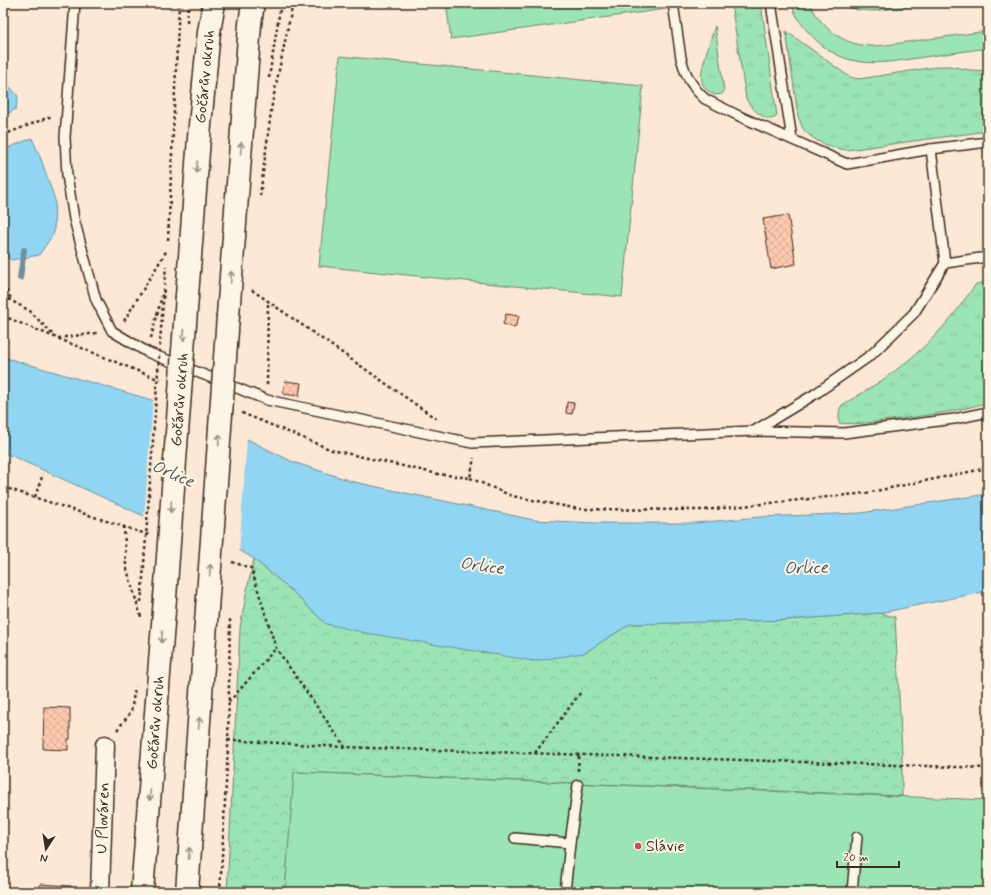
<svg xmlns="http://www.w3.org/2000/svg" width="991" height="895" font-family="Mynerve,sans-serif">
	<style>
		.grass { fill: url(#grass-tufts); stroke: #6b8768 }
		.forest { fill: url(#forest-crowns); stroke: #6b8768 }
		.garden { fill: #9be4b3; stroke: #6b8768 }
		.water { fill: #90d5f2; stroke: #6e919d }
		.pier { fill: #fde8d5 }
		.lines { fill: none; stroke-linecap: round; stroke-linejoin: round }
		.stream { stroke: #6e919d; stroke-width: 6 }
		.building { fill: url(#building-cross-hatch); stroke: #3b2a1e }
		.lane-casing { stroke: #3b2a1e; stroke-width: 12 }
		.street-casing { stroke: #3b2a1e; stroke-width: 21 }
		.primary-casing { stroke: #3b2a1e; stroke-width: 25 }
		.path { stroke: #3b2a1e; stroke-width: 2.5; stroke-dasharray: 3 3; stroke-linecap: butt }
		.lane { stroke: #fcf5e5; stroke-width: 9 }
		.street { stroke: #fcf5e5; stroke-width: 18 }
		.primary { stroke: #fcf5e5; stroke-width: 22 }
		.primary-bridge-casing { stroke: #3b2a1e; stroke-width: 25; stroke-linecap: butt }
		.path-bridge { stroke: #3b2a1e; stroke-width: 2.5; stroke-dasharray: 3 3; stroke-linecap: butt }
		.primary-bridge { stroke: #fcf5e5; stroke-width: 22 }
		.oneway { stroke: #9c9082 }
		.poi-dot { fill: #d1495b; stroke: #fcf5e5; stroke-width: 1.5 }
		.labels { text-anchor: middle; dominant-baseline: central; stroke-width: 4; stroke-linejoin: round; paint-order: stroke }
		.street-label { font-size: 16px; fill: #3b2a1e; stroke: #fcf5e5 }
		.poi-label { font-size: 16px; fill: #3b2a1e; stroke: #fcf5e5; text-anchor: start }
		.water-label { font-size: 17px; font-style: italic; fill: #505553; stroke: #fcf5e5 }
	</style>
	<defs>
		<pattern id="grass-tufts" width="24" height="20" patternUnits="userSpaceOnUse"><rect width="24" height="20" fill="#9be4b3"/><path d="M3 7l-1-3M5 7V3M7 7l1-3M15 17l-1-3M17 17v-4M19 17l1-3" fill="none" stroke="#86c49a"/></pattern>
		<pattern id="forest-crowns" width="20" height="18" patternUnits="userSpaceOnUse"><rect width="20" height="18" fill="#9be4b3"/><path d="M2 6a3 3 0 1 1 6 0M12 15a3 3 0 1 1 6 0" fill="none" stroke="#86c49a"/></pattern>
		<pattern id="building-cross-hatch" width="8" height="8" patternUnits="userSpaceOnUse"><rect width="8" height="8" fill="#fecaaf"/><path d="M0 0l8 8M0 8l8-8" fill="none" stroke="#dbae96"/></pattern>
	</defs>
	<rect width="100%" height="100%" fill="#fde8d5"/>
	<filter id="ink" filterUnits="userSpaceOnUse"><feTurbulence type="fractalNoise" baseFrequency=".025" numOctaves="2"/><feDisplacementMap in="SourceGraphic" scale="8" xChannelSelector="R" yChannelSelector="G"/><feConvolveMatrix kernelMatrix="1 2 1 2 8 2 1 2 1" color-interpolation-filters="sRGB"/></filter>
	<g filter="url(#ink)">
		<g class="grass">
			<path d="M731,3H761L777,116C768,126 751,108 746,99Z"/>
			<path d="M715,26L724,91L722,94L715,95C695,87 702,70 706,54C709,45 712,35 715,26Z"/>
			<path d="M786,31L844,73C849,77 853,78 859,79L942,66H949L970,70L988,71V131L847,150C832,148 814,142 804,130C801,126 800,120 798,116Z"/>
			<path d="M988,282V402C957,412 923,416 891,420C873,422 857,425 839,423C839,417 838,410 842,405C879,384 914,360 943,327C955,314 965,299 976,284Z"/>
		</g>
		<polygon class="forest" points="254,559 292,591 326,624 584,653 630,624 786,620 880,613 895,617 902,753 902,796 295,772 285,892 227,892 240,628 247,589"/>
		<g class="garden">
			<polygon points="446,3 665,3 666,9 451,39"/>
			<path d="M791,3H810C821,29 846,47 875,46C890,45 906,42 921,40C943,37 966,34 988,31V48C967,51 945,54 924,57C884,63 850,71 817,41C805,30 796,18 791,3Z"/>
			<polygon points="841,3 937,3 873,11 859,10 848,7"/>
			<polygon points="340,56 643,86 622,297 319,266"/>
			<polygon points="294,772 988,800 988,892 285,892"/>
		</g>
		<g class="water">
			<polygon points="3,79 18,96 16,109 3,116"/>
			<polygon points="32,138 41,159 55,200 54,233 39,255 12,260 3,255 3,150"/>
			<polygon points="3,357 152,400 247,439 293,462 354,482 534,520 597,523 695,523 760,517 861,513 988,494 988,591 880,613 786,620 630,624 584,653 534,661 366,633 326,624 292,591 254,559 239,550 144,516 3,452"/>
		</g>
		<polygon class="pier" points="153,398 247,437 239,553 144,518"/>
		<g class="lines">
			<polyline class="stream" points="20,278 24,250"/>
		</g>
		<g class="building">
			<polygon points="788,215 796,264 771,269 763,219"/>
			<polygon points="506,314 519,316 515,328 503,324"/>
			<polygon points="285,381 301,383 299,396 283,394"/>
			<polygon points="567,402 574,403 572,414 566,413"/>
			<polygon points="44,707 70,708 70,739 68,739 68,750 43,749"/>
			<polygon points="40,884 71,886 71,892 35,892 40,892"/>
		</g>
		<g class="lines">
			<g class="lane-casing">
				<g id="lane">
					<polyline points="75,3 65,137 67,175 74,219 96,300 112,331 147,352 267,400 472,443 754,431 844,433 954,419 988,412"/>
					<polyline points="673,3 681,58 685,71 690,81 697,91 705,99 739,116 847,164 931,149 988,142"/>
					<polyline points="771,3 792,139"/>
					<polyline points="931,149 945,263"/>
					<polyline points="754,431 815,394 871,355 914,313 945,263 988,257"/>
					<polyline points="515,838 570,843"/>
					<polyline points="565,892 570,843 578,785"/>
					<polyline points="852,892 857,837"/>
				</g>
			</g>
			<g class="street-casing">
				<g id="street">
					<path id="s1" d="M100,892L105,745"/>
				</g>
			</g>
			<g class="primary-casing">
				<g id="primary">
					<path id="s2" d="M187,296L200,125L209,32L214,3"/>
					<polyline points="228,316 250,24 253,3"/>
					<path id="s3" d="M142,892L165,598"/>
					<polyline points="187,892 207,609"/>
				</g>
			</g>
			<g class="path">
				<polyline points="187,22 188,3"/>
				<polyline points="269,78 281,3"/>
				<polyline points="3,135 52,116"/>
				<polyline points="260,196 272,104 293,3"/>
				<polyline points="168,240 179,3"/>
				<polyline points="3,285 12,300"/>
				<polyline points="252,290 438,420"/>
				<polyline points="3,296 30,311 54,336"/>
				<polyline points="3,316 160,380"/>
				<polyline points="124,321 167,250"/>
				<polyline points="58,338 97,333"/>
				<polyline points="151,338 164,288 166,266"/>
				<polyline points="267,385 268,300"/>
				<polyline points="242,413 332,450 438,474 470,478 474,458"/>
				<polyline points="470,478 512,496 579,509 704,510 866,493 988,468"/>
				<polyline points="3,487 149,535"/>
				<polyline points="35,497 43,474"/>
				<polyline points="124,526 126,566 141,617"/>
				<polyline points="232,562 251,568 276,648 345,747 371,748 988,768"/>
				<polyline points="141,602 142,592"/>
				<polyline points="229,702 276,648"/>
				<polyline points="117,730 131,712 135,687"/>
				<polyline points="228,740 345,747"/>
				<polyline points="535,753 581,692"/>
				<polyline points="578,771 579,755"/>
				<polyline points="220,892 228,748 230,618"/>
			</g>
			<use href="#lane" class="lane"/>
			<use href="#street" class="street"/>
			<use href="#primary" class="primary"/>
			<g class="primary-bridge-casing">
				<g id="primary-bridge">
					<path id="s4" d="M165,598L187,296"/>
					<polyline points="207,609 228,316"/>
				</g>
			</g>
			<polyline class="path-bridge" points="142,592 164,288"/>
			<use href="#primary-bridge" class="primary-bridge"/>
		</g>
		<defs><path id="oneway-shaft" d="M-6 0H5M1.5-3L5.5 0L1.5 3" fill="none" stroke-width="1.6" stroke-linecap="round" stroke-linejoin="round"/></defs>
		<g class="oneway">
			<use href="#oneway-shaft" transform="translate(241 148) rotate(-85)"/>
			<use href="#oneway-shaft" transform="translate(197 167) rotate(95)"/>
			<use href="#oneway-shaft" transform="translate(231 277) rotate(-86)"/>
			<use href="#oneway-shaft" transform="translate(184 335) rotate(94)"/>
			<use href="#oneway-shaft" transform="translate(219 440) rotate(-86)"/>
			<use href="#oneway-shaft" transform="translate(171 507) rotate(94)"/>
			<use href="#oneway-shaft" transform="translate(210 570) rotate(-86)"/>
			<use href="#oneway-shaft" transform="translate(162 637) rotate(94)"/>
			<use href="#oneway-shaft" transform="translate(199 723) rotate(-86)"/>
			<use href="#oneway-shaft" transform="translate(150 795) rotate(94)"/>
			<use href="#oneway-shaft" transform="translate(189 853) rotate(-86)"/>
		</g>
	</g>
	<circle class="poi-dot" cx="638" cy="846" r="4"/>
	<g class="labels">
		<g class="street-label">
			<text stroke="none"><textPath href="#s2" startOffset="220">Gočárův okruh</textPath></text>
			<text stroke="none"><textPath href="#s4" startOffset="199">Gočárův okruh</textPath></text>
			<text stroke="none"><textPath href="#s3" startOffset="170">Gočárův okruh</textPath></text>
			<text stroke="none"><textPath href="#s1" startOffset="74">U Plováren</textPath></text>
		</g>
		<g class="poi-label">
			<text x="646" y="846">Slávie</text>
		</g>
		<g class="water-label">
			<text transform="translate(173 474) rotate(23)">Orlice</text>
			<text transform="translate(482 566) rotate(8)">Orlice</text>
			<text transform="translate(806 568) rotate(-1)">Orlice</text>
		</g>
	</g>
	<rect width="991" height="895" fill="none" stroke="#fcf5e5" stroke-width="16"/>
	<rect x="8" y="8" width="975" height="879" fill="none" stroke="#3b2a1e" stroke-width="1.5" filter="url(#ink)"/>
	<g transform="translate(46 849) rotate(192)" stroke="#fcf5e5" stroke-width="3" paint-order="stroke">
	<path d="M0-3L7 15L0 10L-7 15Z" fill="#3b2a1e"/>
	<text y="-6" font-size="11" font-weight="bold" text-anchor="middle" fill="#3b2a1e">N</text>
	</g>
	<path d="M837 861v6h62v-6" fill="none" stroke="#3b2a1e" stroke-width="2"/>
	<text x="843" y="861" font-size="12" fill="#3b2a1e" stroke="#fcf5e5" stroke-width="3" paint-order="stroke">20 m</text>
</svg>
